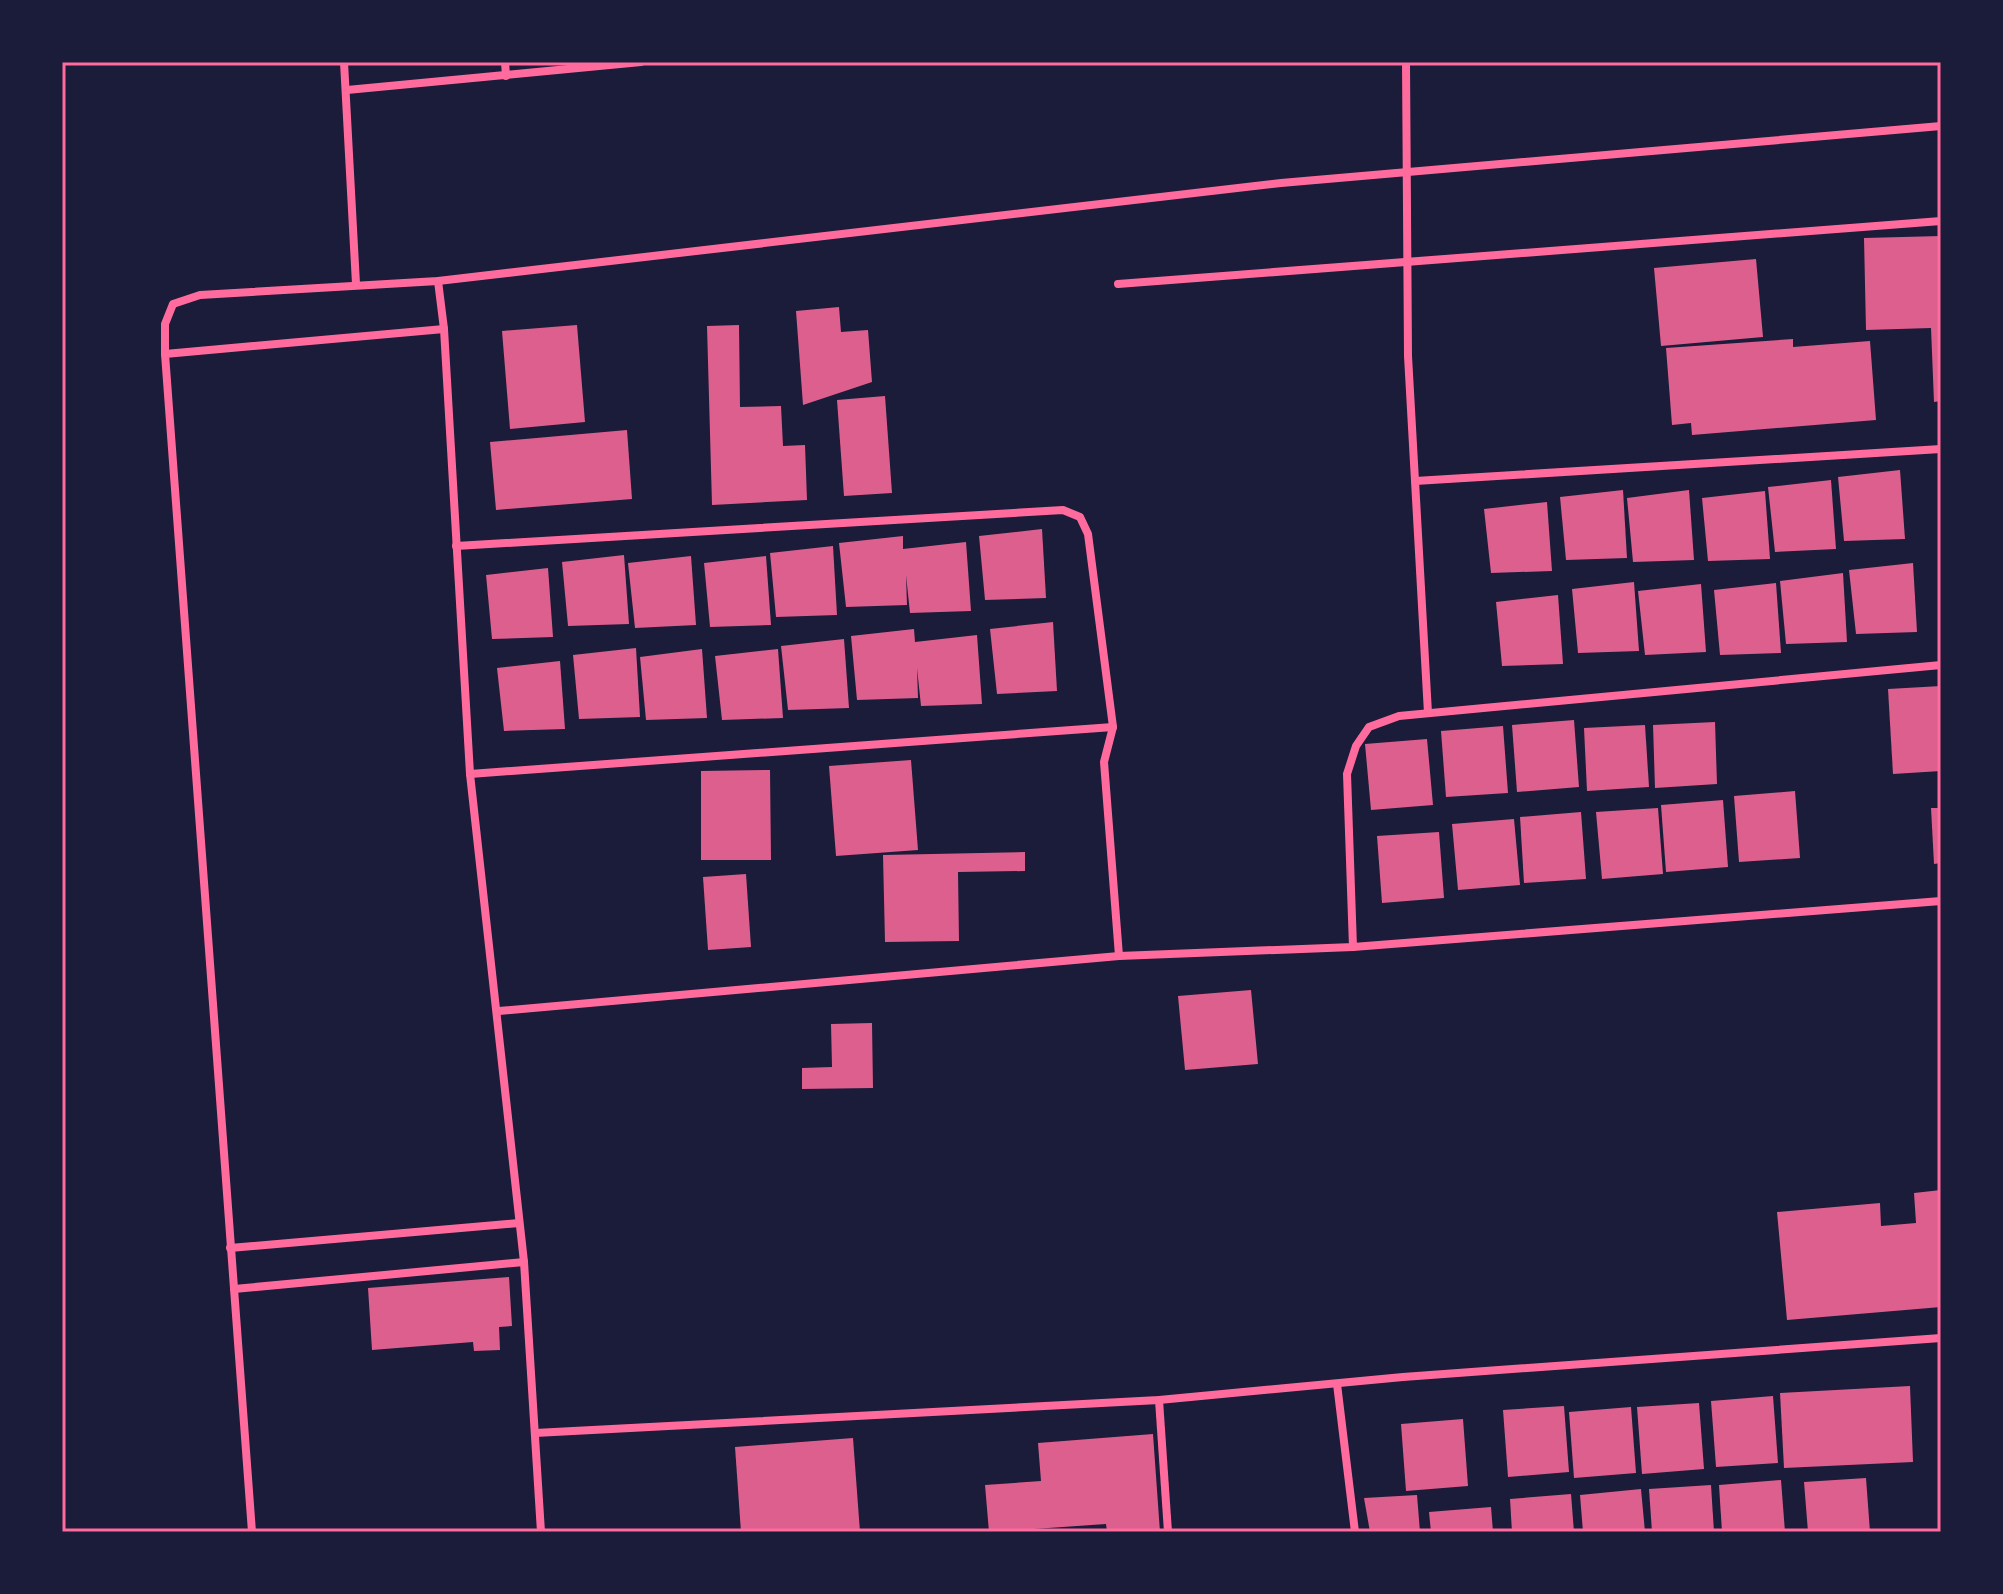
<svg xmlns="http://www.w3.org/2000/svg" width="2003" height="1594" font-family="'Space Grotesk',sans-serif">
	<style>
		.building { fill: #dd5f8e }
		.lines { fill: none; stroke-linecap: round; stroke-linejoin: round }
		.minor { stroke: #ff6b9d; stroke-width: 8 }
		.neatline { fill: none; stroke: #ff6b9d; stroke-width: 3 }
	</style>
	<rect width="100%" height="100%" fill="#1b1b3a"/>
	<g class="building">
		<polygon points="1941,236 1941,401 1934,402 1931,328 1866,330 1864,238"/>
		<polygon points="1756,259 1763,337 1661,346 1654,268"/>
		<polygon points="839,307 841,332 868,330 872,382 803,405 796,311"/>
		<polygon points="577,325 585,422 510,429 502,331"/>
		<polygon points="739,325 740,407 781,406 783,446 805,445 807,500 712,505 707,326"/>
		<polygon points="1793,339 1793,347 1870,341 1876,420 1692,435 1691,423 1672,425 1666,348"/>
		<polygon points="885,396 892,493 844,496 837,400"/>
		<polygon points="627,430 632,499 496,510 490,442"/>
		<polygon points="1900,470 1905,539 1844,541 1838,477"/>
		<polygon points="1831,480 1836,549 1775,552 1768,487"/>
		<polygon points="1623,490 1627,558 1566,560 1560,497"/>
		<polygon points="1689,490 1694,560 1633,562 1627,498"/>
		<polygon points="1765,491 1770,559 1708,561 1702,498"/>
		<polygon points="1547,502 1552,571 1491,573 1484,509"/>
		<polygon points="1042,529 1046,598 985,600 979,536"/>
		<polygon points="903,536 903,549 966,542 971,611 910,613 906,575 907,605 846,607 839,543"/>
		<polygon points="833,546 837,615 776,617 770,553"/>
		<polygon points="624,555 629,624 568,626 562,562"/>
		<polygon points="691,556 696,625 635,628 628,563"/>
		<polygon points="766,556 771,625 710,627 704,563"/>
		<polygon points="1913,563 1917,632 1856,634 1849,570"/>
		<polygon points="548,568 553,637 492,639 486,575"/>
		<polygon points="1843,573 1847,642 1786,644 1780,581"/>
		<polygon points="1634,582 1639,651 1578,653 1572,589"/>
		<polygon points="1776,583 1781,653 1720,655 1714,590"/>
		<polygon points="1701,584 1706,652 1645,655 1638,591"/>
		<polygon points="1558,595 1563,664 1502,666 1496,602"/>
		<polygon points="1053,622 1057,691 997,694 990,629"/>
		<polygon points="914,629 915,642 977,635 982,704 921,706 917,668 918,698 857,700 851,636"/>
		<polygon points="844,639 849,708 788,710 781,646"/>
		<polygon points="636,648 640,717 579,719 573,655"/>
		<polygon points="702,649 707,718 646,720 640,657"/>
		<polygon points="778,649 783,718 722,720 715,656"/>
		<polygon points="560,661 565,729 504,731 497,668"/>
		<polygon points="1941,686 1941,771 1893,774 1888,689"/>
		<polygon points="1574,720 1579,787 1517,792 1512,725"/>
		<polygon points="1715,722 1717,784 1655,788 1653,725"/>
		<polygon points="1645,725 1649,787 1587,791 1584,728"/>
		<polygon points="1503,726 1508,793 1446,797 1441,731"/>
		<polygon points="1427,739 1433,805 1371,810 1365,744"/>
		<polygon points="911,760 918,850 836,856 829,766"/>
		<polygon points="770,770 771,860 701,860 701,771"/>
		<polygon points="1795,791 1800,858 1739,862 1734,796"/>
		<polygon points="1723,800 1728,867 1666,872 1661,805"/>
		<polygon points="1658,808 1663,874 1602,879 1596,812"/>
		<polygon points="1931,808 1941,808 1941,863 1934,864"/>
		<polygon points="1581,812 1586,879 1524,883 1520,817"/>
		<polygon points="1514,819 1520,885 1458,890 1452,824"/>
		<polygon points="1439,832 1444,898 1382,903 1377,836"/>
		<polygon points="1025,852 1025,871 958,872 959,941 885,942 883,855"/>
		<polygon points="746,874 751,947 708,950 703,877"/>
		<polygon points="1251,990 1258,1064 1185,1070 1178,996"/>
		<polygon points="872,1023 873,1088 802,1089 802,1068 832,1067 831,1024"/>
		<polygon points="1941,1190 1941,1307 1787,1320 1777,1212 1880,1203 1881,1226 1916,1223 1914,1193"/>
		<polygon points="509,1277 512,1326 499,1327 500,1350 474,1351 473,1342 372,1350 368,1288"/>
		<polygon points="1910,1386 1913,1462 1784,1468 1780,1393"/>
		<polygon points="1773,1396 1778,1463 1716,1467 1711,1401"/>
		<polygon points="1699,1403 1704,1469 1642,1474 1637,1407"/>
		<polygon points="1564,1406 1569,1472 1508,1477 1503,1410"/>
		<polygon points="1631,1407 1636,1473 1574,1478 1569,1412"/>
		<polygon points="1463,1419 1468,1486 1406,1491 1401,1424"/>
		<polygon points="1153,1434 1160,1532 1107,1532 1106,1524 989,1532 985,1485 1041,1481 1038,1443"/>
		<polygon points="853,1438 860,1532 741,1532 735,1447"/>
		<polygon points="1866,1478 1870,1532 1808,1532 1804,1482"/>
		<polygon points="1781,1480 1785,1532 1722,1532 1719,1485"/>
		<polygon points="1711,1485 1714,1532 1652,1532 1649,1489"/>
		<polygon points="1641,1489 1645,1532 1583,1532 1580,1495"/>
		<polygon points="1571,1494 1574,1532 1512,1532 1510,1499"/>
		<polygon points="1417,1495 1420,1532 1370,1532 1364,1498"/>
		<polygon points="1491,1507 1493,1532 1431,1532 1429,1512"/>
	</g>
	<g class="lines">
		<g class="minor">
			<polyline points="344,62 356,284"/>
			<polyline points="505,62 506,76"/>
			<polyline points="1406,62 1408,356 1428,713"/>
			<polyline points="347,90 641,62"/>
			<polyline points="438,281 444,329 470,774 524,1262 541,1532"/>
			<polyline points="1118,284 1941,221"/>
			<polyline points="165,354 444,329"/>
			<polyline points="1415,481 1941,449"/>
			<polyline points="456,546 1063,510 1080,517 1088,534 1113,727 1104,762 1119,956"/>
			<polyline points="470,774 1113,727"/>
			<polyline points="1353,947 1347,774 1356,746 1369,727 1399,716 1941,665"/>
			<polyline points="499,1011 1119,956 1353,947 1941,901"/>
			<polyline points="230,1248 519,1223"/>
			<polyline points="234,1289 524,1262"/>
			<polyline points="1337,1384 1355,1532"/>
			<polyline points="1159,1400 1168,1532"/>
			<polyline points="535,1433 1159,1400 1403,1377 1941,1338"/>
			<polyline points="252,1532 165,354 165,324 173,304 200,295 438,281 1281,183 1941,126"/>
		</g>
	</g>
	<rect width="2003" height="1594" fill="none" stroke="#1b1b3a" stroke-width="128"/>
	<rect x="64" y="64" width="1875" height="1466" class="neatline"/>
</svg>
